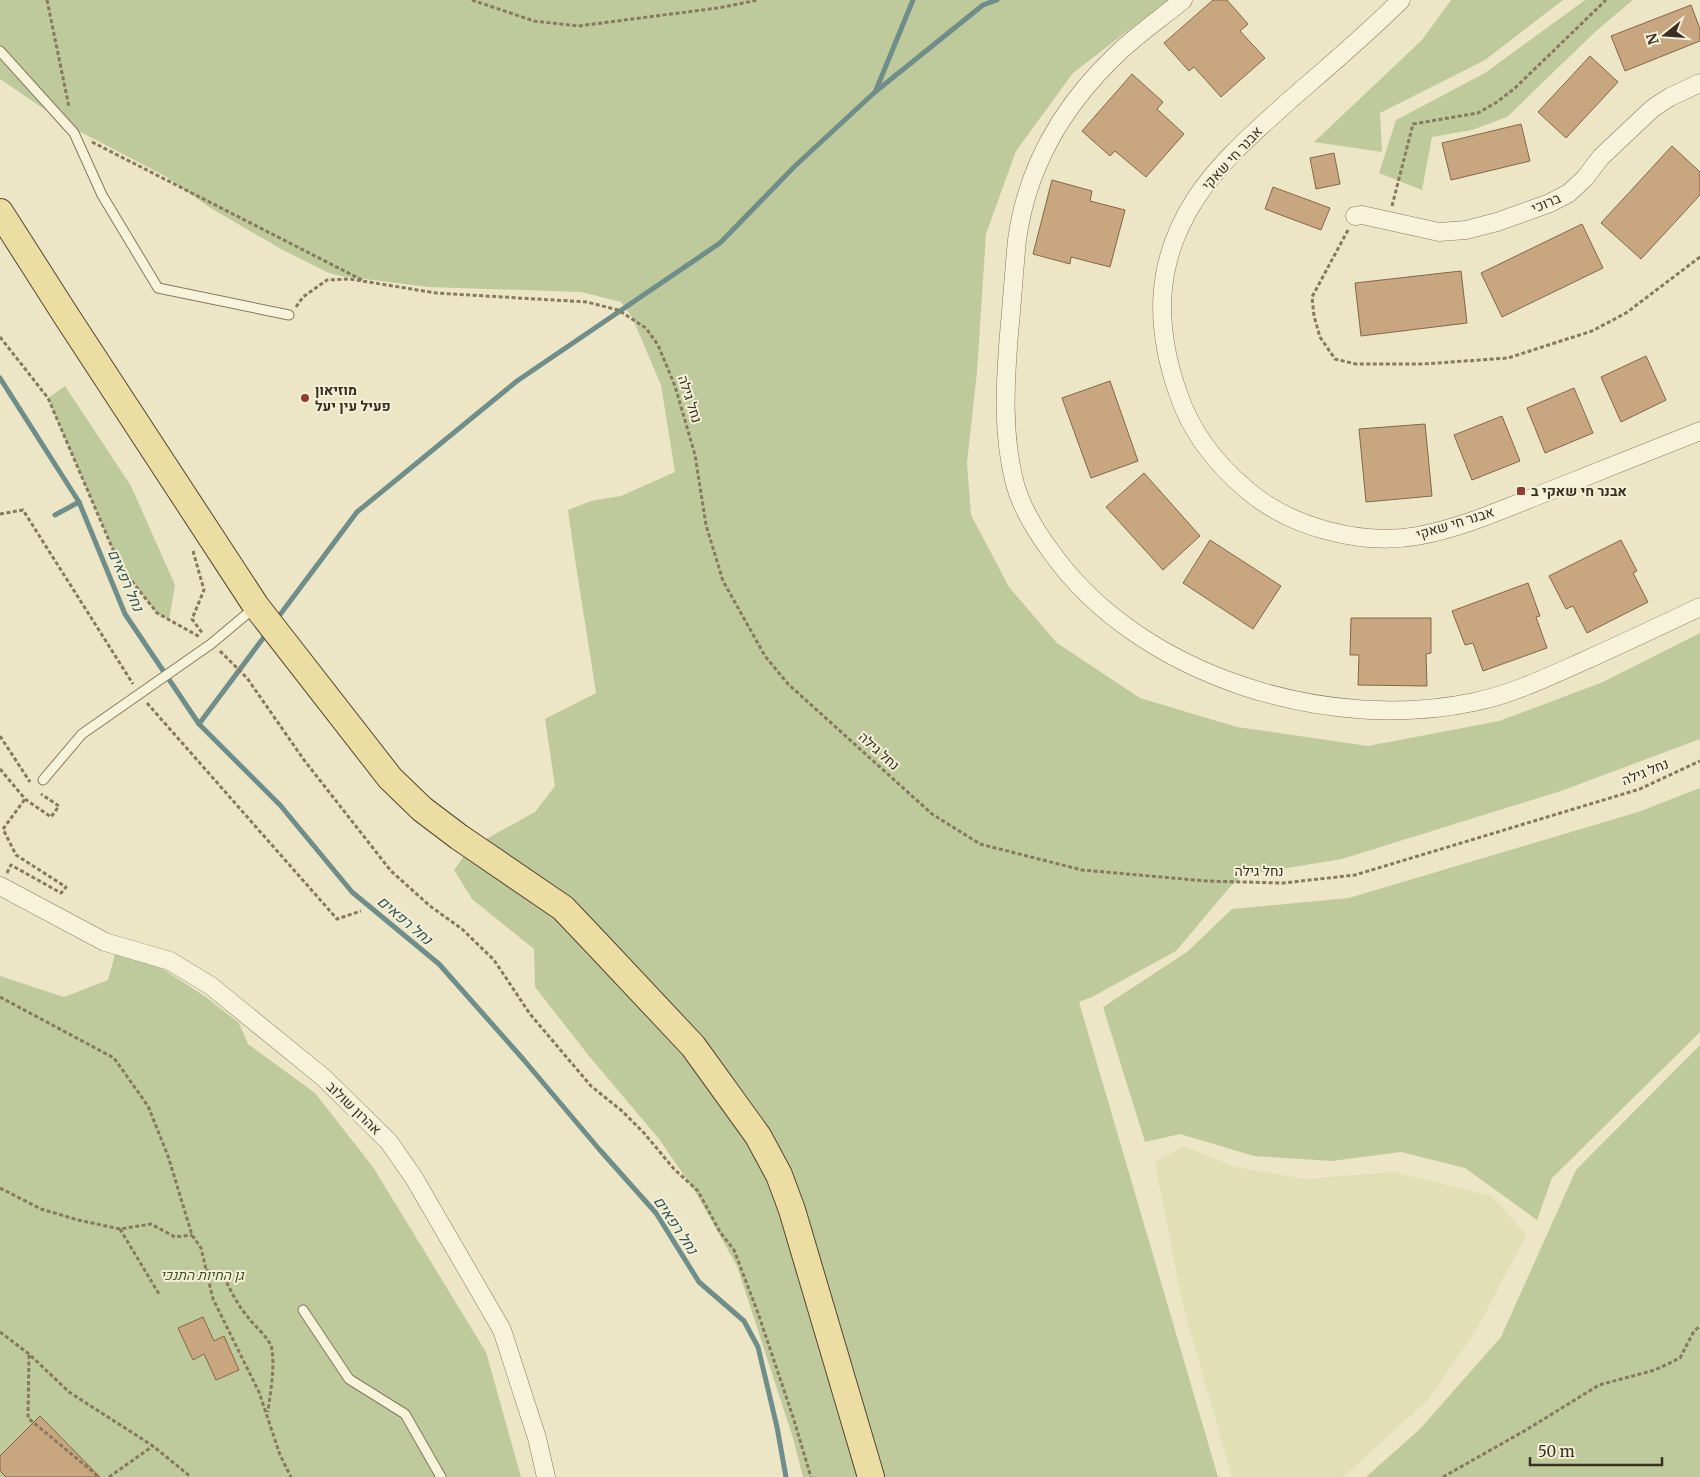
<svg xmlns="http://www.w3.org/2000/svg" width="1700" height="1477" font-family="Merriweather,Heebo,serif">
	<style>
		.farmland { fill: #e1dfb5 }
		.green { fill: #beca9c }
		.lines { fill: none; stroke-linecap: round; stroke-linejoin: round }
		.stream { stroke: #6f8e8a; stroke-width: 5 }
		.building { fill: #c8a780; stroke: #846645 }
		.service-casing { stroke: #87795e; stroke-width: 11 }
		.minor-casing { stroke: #87795e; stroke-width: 19 }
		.primary-casing { stroke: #554631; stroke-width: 28 }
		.path { stroke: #87795e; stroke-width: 3; stroke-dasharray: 4 2.5; stroke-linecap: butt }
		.service { stroke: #f7f2da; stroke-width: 9 }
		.minor { stroke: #f7f2da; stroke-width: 18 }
		.primary { stroke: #ecdea2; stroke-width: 26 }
		.poi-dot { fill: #923d31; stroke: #f4efd7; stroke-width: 2 }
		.labels { text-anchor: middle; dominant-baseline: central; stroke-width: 4; stroke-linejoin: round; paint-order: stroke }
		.street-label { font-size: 14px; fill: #382f20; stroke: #f4efd7 }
		.poi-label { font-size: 14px; font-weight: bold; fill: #382f20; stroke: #f4efd7; text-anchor: start }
		.park-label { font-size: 14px; font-style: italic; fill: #435328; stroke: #f4efd7 }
		.water-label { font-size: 15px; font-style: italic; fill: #315457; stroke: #f4efd7 }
	</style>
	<rect width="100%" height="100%" fill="#ece6c7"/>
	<polygon class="farmland" points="1184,1146 1235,1167 1306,1179 1393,1172 1492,1196 1526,1235 1477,1329 1429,1399 1343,1477 1232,1477 1182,1302 1155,1162"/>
	<g class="green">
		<path d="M0,0H1168L1073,73L1016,151L986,234L977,372L967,463L971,515L1009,587L1057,643L1140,698L1237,727L1368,746L1499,721L1603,682L1700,633V739L1561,791L1342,859L1243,875L1230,887L1176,951L1092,997L1079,1002L1218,1477H803L793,1438L737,1266L696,1193L659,1139L589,1056L535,987L534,949L472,899L454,870L470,848L535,812L555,786L545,719L596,693C587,632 576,571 568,510L591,501L621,496L675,472L661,385L632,317L621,302L581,292L428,287L341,276L329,273L281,249L209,207L165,176L69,126L0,79Z"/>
		<polygon points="1451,0 1563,0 1485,60 1380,113 1382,152 1314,142 1422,40"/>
		<polygon points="1585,0 1633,0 1595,32 1507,117 1472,130 1432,137 1422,190 1379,173 1396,120 1485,73"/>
		<polygon points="65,386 131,486 175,585 169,620 157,613 120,566 48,398"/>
		<polygon points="1700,788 1700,1032 1552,1178 1537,1220 1465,1168 1401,1152 1332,1161 1254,1156 1180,1134 1145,1142 1103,1007 1187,952 1232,909 1349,898 1638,812"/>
		<polygon points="116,951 163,969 206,997 239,1023 248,1044 315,1093 373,1167 486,1352 521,1477 0,1477 0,976 64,997 108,980"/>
		<polygon points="1700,1045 1700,1477 1366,1477 1420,1429 1501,1337 1576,1170"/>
	</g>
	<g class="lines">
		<g class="stream">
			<polyline points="876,90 913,0"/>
			<polyline points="0,378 79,502 125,614 199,724 280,805 352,892 439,964 523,1059 599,1149 656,1213 699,1282 744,1321 758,1347 777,1427 786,1477"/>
			<polyline points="55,515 79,502"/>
			<polyline points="276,620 357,512 517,381 720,243 795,166 875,92 983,5 997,0"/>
			<polyline points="199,724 267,633"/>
		</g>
	</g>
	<g class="building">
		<polygon points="1213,0 1227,0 1248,24 1240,31 1265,58 1221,97 1194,67 1189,71 1164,43"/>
		<polygon points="1691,5 1700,29 1700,41 1625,71 1611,36"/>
		<polygon points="1590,56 1618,82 1566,138 1538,112"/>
		<polygon points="1132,74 1163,102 1157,109 1184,134 1146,177 1115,151 1110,156 1082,131"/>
		<polygon points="1521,124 1530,161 1451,180 1442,143"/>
		<polygon points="1672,146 1700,172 1700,195 1641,259 1601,223"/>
		<polygon points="1334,153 1340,184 1316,189 1310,158"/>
		<polygon points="1052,180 1092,191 1090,201 1125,210 1110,267 1071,257 1070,264 1033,254"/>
		<polygon points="1273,187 1330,208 1321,230 1265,209"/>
		<polygon points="1582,224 1603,268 1502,317 1481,273"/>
		<polygon points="1461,271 1467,323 1361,336 1355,283"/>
		<polygon points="1646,356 1666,400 1621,422 1601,377"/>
		<polygon points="1110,381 1138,461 1091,478 1062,398"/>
		<polygon points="1574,388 1593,433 1545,453 1527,408"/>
		<polygon points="1502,416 1520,461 1472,480 1454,435"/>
		<polygon points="1425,424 1432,496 1366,502 1359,429"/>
		<polygon points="1144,473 1200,536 1163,570 1106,507"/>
		<polygon points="1210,540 1281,586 1253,629 1183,583"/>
		<polygon points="1621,540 1637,571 1633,573 1648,602 1587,633 1573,606 1566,609 1549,576"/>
		<polygon points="1528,583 1540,616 1536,617 1547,648 1483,671 1473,643 1465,645 1452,611"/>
		<polygon points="1351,618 1431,618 1431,653 1426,654 1427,686 1358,685 1359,655 1350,655"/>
		<polygon points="203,1317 214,1341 224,1336 239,1370 216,1380 204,1354 193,1360 178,1328"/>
		<polygon points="40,1416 100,1477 6,1477 0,1471 0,1456"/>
	</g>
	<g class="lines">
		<g class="service-casing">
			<g id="service">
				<polyline points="0,51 74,133 102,195 158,288 289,315"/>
				<polyline points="43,780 82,734 211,644 254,608"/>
				<polyline points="303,1310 349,1379 405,1414 441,1477"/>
			</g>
		</g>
		<g class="minor-casing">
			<g id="minor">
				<path d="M1183,0C1161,18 1138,34 1118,53C1064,104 1027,166 1017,240C1014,271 1012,303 1009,334C1005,385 1002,434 1015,484C1022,509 1037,533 1052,553C1141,677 1328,733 1474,702C1513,694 1550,676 1586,660C1624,643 1662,625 1700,607"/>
				<path d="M1401,0C1366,35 1328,67 1291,99C1257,130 1221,160 1196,198C1155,261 1154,324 1178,393C1191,432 1216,464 1247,490C1290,527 1361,546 1417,536C1463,528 1508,507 1552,490C1601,470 1651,451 1700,431"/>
				<polyline points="1355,216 1362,215 1439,232 1466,230 1497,222 1550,203 1569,193 1585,178 1601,157 1653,108 1670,97 1700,83"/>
				<polyline points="0,886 105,942 170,961 211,986 324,1078 389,1142 414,1178 502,1330 537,1438 546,1477"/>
			</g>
		</g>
		<g class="primary-casing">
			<polyline id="primary" points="0,212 67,317 256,606 390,778 422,809 459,837 563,908 600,947 693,1046 758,1136 779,1175 792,1210 871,1477"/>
		</g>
		<g class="path">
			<polyline points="47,0 69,107"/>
			<polyline points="472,0 534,21 578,26 718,8 758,0"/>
			<polyline points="92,142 362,280"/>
			<polyline points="1392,206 1413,124 1478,113 1497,102 1515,88 1606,0"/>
			<polyline points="1348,230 1312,297 1314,316 1320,337 1335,359 1356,364 1423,364 1508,358 1592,331 1626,313 1700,257"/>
			<polyline points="296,307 303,297 327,280 350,279 436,293 587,302 618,310 646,328 658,345 675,386 695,455 706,525 723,581 765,656 788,684 932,814 980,844 1082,870 1206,881 1283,883 1355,875 1640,789 1700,761"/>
			<polyline points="0,337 48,398 120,566 157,613 200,637"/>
			<polyline points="0,514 23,510 133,684"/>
			<polyline points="193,551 204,590 192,619 203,634"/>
			<polyline points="220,651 247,678 304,760 391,871 430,906 462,929 494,960 530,1014 591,1086 622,1111 644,1133 674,1169 698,1191 720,1232 734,1250 758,1313 793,1417 811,1477"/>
			<polyline points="147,703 337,919 361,911"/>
			<polyline points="0,736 30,782"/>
			<polyline points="0,769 25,799 51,817 59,806 41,794"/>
			<polyline points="7,873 11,865 61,893 66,887 16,855 3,829 25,799"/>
			<polyline points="0,997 114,1058 148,1106 168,1156 192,1235 201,1248 213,1299 259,1392 280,1455 291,1477"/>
			<polyline points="0,1188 41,1209 78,1220 120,1229 151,1224 175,1237 192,1235"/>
			<polyline points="120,1229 159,1294"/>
			<path d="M206,1270L223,1275C230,1289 237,1304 247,1316C253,1325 271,1339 272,1350C275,1370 270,1393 268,1412"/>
			<polyline points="0,1332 29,1354 69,1392 153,1446 191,1477"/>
			<polyline points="29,1355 28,1418 99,1477"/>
			<polyline points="109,1477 153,1446"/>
			<polyline points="1443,1477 1526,1430 1599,1385 1655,1370 1680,1358 1694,1331 1700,1326"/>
		</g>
		<use href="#service" class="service"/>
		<use href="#minor" class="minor"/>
		<use href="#primary" class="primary"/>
	</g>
	<g class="poi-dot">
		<circle cx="305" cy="398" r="5"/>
		<rect x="1516" y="486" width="10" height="10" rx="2.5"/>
	</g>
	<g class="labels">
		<g class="street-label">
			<text transform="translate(1232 158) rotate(-47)">אבנר חי שאקי</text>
			<text transform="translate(1546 203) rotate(-23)">ברוכי</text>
			<text transform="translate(690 399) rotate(72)">נחל גילה</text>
			<text transform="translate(1455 523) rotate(-17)">אבנר חי שאקי</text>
			<text transform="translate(879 751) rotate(42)">נחל גילה</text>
			<text transform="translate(1645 772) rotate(-22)">נחל גילה</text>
			<text x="1259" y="871">נחל גילה</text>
			<text transform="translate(354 1108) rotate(44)">אהרון שולוב</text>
		</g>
		<g class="poi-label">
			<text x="315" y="390">מוזיאון<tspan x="315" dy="16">פעיל עין יעל</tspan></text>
			<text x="1531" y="491">אבנר חי שאקי ב</text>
		</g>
		<g class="park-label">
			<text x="202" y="1275">גן החיות התנכי</text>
		</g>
		<g class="water-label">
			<text transform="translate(126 580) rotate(66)">נחל רפאים</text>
			<text transform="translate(405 920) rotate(40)">נחל רפאים</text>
			<text transform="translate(676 1225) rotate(56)">נחל רפאים</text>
		</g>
	</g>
	<g transform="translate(1665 35) rotate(253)" stroke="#f4efd7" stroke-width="4" paint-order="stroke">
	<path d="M0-4L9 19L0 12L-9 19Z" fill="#382f20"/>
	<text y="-8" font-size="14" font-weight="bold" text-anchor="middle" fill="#382f20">N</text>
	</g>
	<path d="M1530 1457v8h132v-8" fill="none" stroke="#382f20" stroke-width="2.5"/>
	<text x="1538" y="1457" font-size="15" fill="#382f20" stroke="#f4efd7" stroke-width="4" paint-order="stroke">50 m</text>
</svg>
